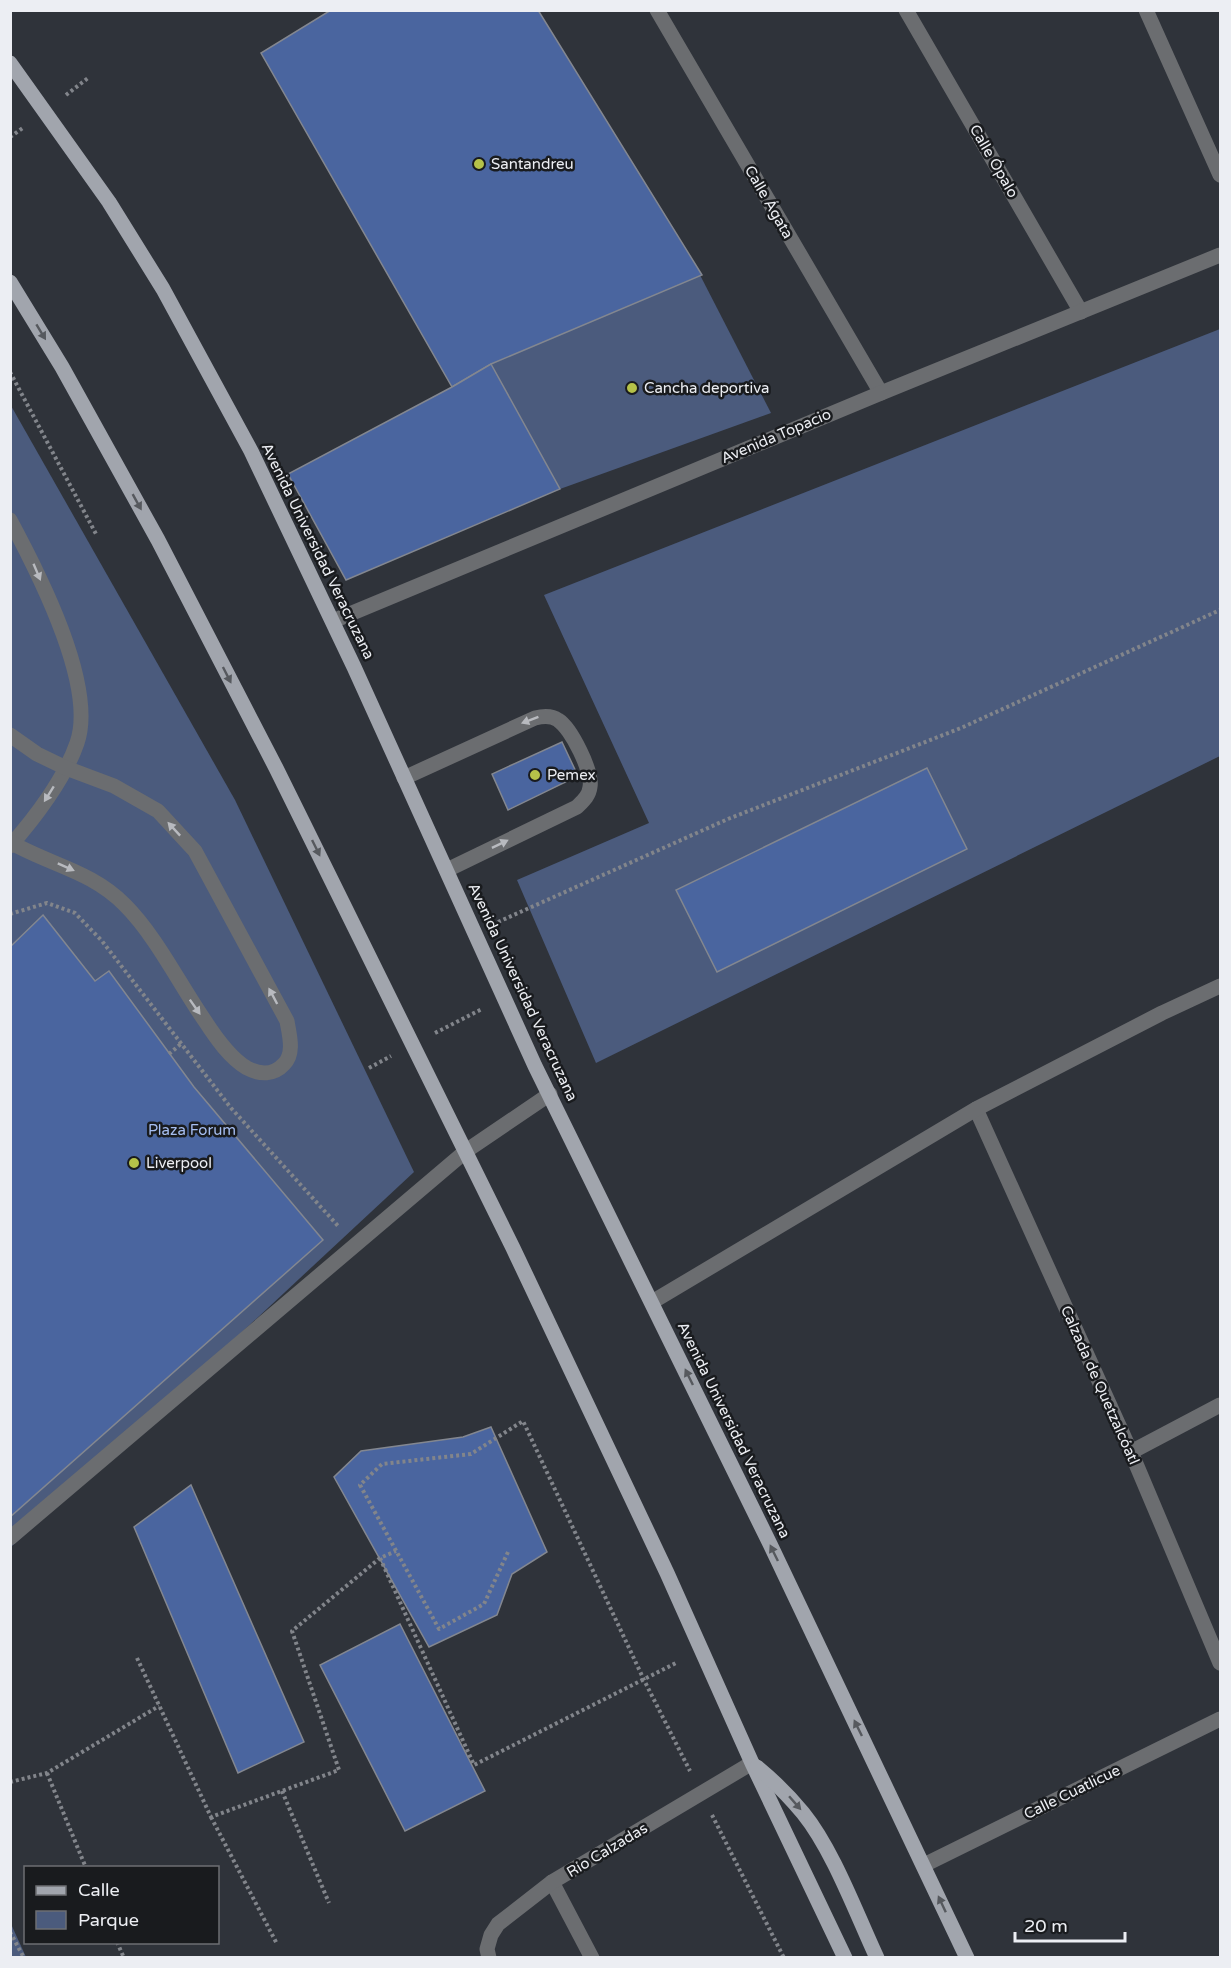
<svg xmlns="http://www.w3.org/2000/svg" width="1231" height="1968" font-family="'Varela Round',sans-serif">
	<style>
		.green { fill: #4b5b7d }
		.building { fill: #4a659f; stroke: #838790; stroke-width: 1.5 }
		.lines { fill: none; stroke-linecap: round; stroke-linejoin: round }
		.path { stroke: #82858b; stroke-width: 4; stroke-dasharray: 3 3; stroke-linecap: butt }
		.lane { stroke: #6b6d70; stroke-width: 15 }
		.street { stroke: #6b6d70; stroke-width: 15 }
		.primary { stroke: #a1a5ad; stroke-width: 15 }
		.oneway { fill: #56595e }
		.oneway2 { fill: #b8babf }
		.poi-dot { fill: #b5c249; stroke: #191b1e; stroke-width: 2 }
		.labels { text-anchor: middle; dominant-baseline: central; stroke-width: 5; stroke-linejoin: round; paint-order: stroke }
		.street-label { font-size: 15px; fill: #eceef3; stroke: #191b1e }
		.poi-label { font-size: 15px; fill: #eceef3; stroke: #191b1e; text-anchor: start }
		.park-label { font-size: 15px; fill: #a6bef1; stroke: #191b1e }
	</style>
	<rect width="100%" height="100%" fill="#2f333a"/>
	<g class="green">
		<polygon points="700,275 771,413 560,489 491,364"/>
		<polygon points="1220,329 1220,756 596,1063 517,880 649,823 544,595"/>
		<polygon points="10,404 235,800 414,1172 11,1547"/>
		<polygon points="11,1924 26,1957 11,1957"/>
	</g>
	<g class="building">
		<polygon points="331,10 538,10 702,275 491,364 452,387 261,53"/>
		<polygon points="491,364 560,489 346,580 288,474 452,387"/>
		<polygon points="562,742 578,776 508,810 492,774"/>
		<polygon points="927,768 967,849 717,972 676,890"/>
		<polygon points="43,915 95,981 109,971 194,1087 323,1240 10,1517 10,947"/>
		<polygon points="491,1427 547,1552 512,1574 497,1615 429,1647 334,1477 361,1451 463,1437"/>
		<polygon points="191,1485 304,1742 238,1773 134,1527"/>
		<polygon points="400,1624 485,1791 405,1831 320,1665"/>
	</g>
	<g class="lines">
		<g class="path">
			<polyline points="66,95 88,78"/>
			<polyline points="10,137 24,127"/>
			<polyline points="10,372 96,534"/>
			<polyline points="10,914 47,903 75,913 102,941 231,1108 339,1227"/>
			<polyline points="498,922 728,819 961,728 1220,610"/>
			<polyline points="435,1033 482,1009"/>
			<polyline points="169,1054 182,1043"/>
			<polyline points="369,1068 391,1056"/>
			<polyline points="508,1552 484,1604 439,1629 360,1485 382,1464 471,1454 523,1421 644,1680 690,1771"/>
			<polyline points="380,1558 474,1765 678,1662"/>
			<polyline points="137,1658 211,1817 339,1770 292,1631 380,1558 396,1551"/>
			<polyline points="47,1773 86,1868"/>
			<polyline points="10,1782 47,1773 159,1706"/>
			<polyline points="282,1791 329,1903"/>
			<polyline points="712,1815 784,1958"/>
			<polyline points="211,1817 277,1944"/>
			<polyline points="10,1932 24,1958"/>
			<polyline points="117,1942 124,1958"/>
		</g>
		<g class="lane">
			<path d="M10,520C38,572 97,686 77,743C65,778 35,818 10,846"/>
			<path d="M10,735L37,754L66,768L114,786L158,811L195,851L287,1021C289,1034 295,1053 284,1064C274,1075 260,1075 247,1068C230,1058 216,1038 205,1021C180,985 156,936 125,905C92,871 50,865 10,842"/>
			<path d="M404,778L535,718C543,716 551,715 558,720C571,728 593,772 590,787C589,796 583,801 577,807L447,870"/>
			<polyline points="10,1538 466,1151 550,1094"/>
		</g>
		<g class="street">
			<polyline points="657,10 881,393"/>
			<polyline points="906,10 1081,312"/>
			<polyline points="1146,10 1220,175"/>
			<polyline points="333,621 881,393 1220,255"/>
			<polyline points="976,1109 1131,1452 1220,1663"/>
			<polyline points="652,1302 976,1109 1162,1013 1220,986"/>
			<polyline points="1131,1452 1220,1405"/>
			<polyline points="924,1865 1220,1719"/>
			<polyline points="552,1882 592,1958"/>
			<polyline points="489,1958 487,1949 491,1935 498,1924 552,1882 752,1763"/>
		</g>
		<g class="primary">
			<polyline points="10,63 109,202 163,289 251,451 354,667 535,1066 770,1544 967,1958"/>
			<polyline points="10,282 62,367 158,540 276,768 513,1248 667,1573 752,1763 845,1958"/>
			<path d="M757,1767C774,1781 789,1796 803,1813C833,1850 856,1913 877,1958"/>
		</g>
	</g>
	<defs><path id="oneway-solid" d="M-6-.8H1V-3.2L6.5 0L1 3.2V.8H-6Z" transform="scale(1.5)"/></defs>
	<g class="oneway">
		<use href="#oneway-solid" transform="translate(41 332) rotate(59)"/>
		<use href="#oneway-solid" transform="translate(137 502) rotate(61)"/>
		<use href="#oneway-solid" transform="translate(227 675) rotate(63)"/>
		<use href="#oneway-solid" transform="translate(316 848) rotate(64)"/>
		<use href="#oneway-solid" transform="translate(689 1377) rotate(-116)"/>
		<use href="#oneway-solid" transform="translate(774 1553) rotate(-116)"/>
		<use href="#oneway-solid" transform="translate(858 1728) rotate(-116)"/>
		<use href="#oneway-solid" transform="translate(795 1803) rotate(49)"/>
		<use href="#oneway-solid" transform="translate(942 1904) rotate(-115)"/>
	</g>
	<g class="oneway2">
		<use href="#oneway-solid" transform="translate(37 572) rotate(67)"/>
		<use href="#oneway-solid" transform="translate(530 720) rotate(159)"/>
		<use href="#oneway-solid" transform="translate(49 794) rotate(122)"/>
		<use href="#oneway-solid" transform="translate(174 829) rotate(-133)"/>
		<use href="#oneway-solid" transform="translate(500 844) rotate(-26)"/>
		<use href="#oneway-solid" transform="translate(66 867) rotate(24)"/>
		<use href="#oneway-solid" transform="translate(273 996) rotate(-118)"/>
		<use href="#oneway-solid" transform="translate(195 1007) rotate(55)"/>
	</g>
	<g class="poi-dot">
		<circle cx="479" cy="164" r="6"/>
		<circle cx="632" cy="388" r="6"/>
		<circle cx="535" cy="775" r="6"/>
		<circle cx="134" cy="1163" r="6"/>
	</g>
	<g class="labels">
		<g class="street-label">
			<text transform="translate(994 161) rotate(60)">Calle Ópalo</text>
			<text transform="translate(769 202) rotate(60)">Calle Ágata</text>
			<text transform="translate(776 436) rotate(-23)">Avenida Topacio</text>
			<text transform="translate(318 551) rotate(64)">Avenida Universidad Veracruzana</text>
			<text transform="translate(523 992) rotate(65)">Avenida Universidad Veracruzana</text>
			<text transform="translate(1100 1385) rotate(66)">Calzada de Quetzalcóatl</text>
			<text transform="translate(734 1430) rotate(64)">Avenida Universidad Veracruzana</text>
			<text transform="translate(1072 1792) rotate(-26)">Calle Cuatlicue</text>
			<text transform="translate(607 1850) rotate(-31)">Río Calzadas</text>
		</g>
		<g class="poi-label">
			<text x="491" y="164">Santandreu</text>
			<text x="644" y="388">Cancha deportiva</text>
			<text x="547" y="775">Pemex</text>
			<text x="146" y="1163">Liverpool</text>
		</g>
		<g class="park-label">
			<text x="192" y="1130">Plaza Forum</text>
		</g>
	</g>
	<rect width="1231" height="1968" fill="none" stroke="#eceef3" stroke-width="24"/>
	<rect x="24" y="1866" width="195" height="78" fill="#191b1e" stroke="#6d6f73" stroke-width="1.5"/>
	<rect x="36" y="1886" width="30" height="9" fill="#a1a5ad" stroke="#6d6f73" stroke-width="1.5"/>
	<text x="78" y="1896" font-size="18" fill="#eceef3">Calle</text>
	<rect x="36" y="1911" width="30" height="18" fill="#4b5b7d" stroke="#6d6f73" stroke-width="1.5"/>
	<text x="78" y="1926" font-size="18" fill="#eceef3">Parque</text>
	<path d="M1015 1932v9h110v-9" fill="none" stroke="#eceef3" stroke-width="3"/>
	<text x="1024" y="1932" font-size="18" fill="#eceef3" stroke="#191b1e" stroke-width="4.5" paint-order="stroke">20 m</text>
</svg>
